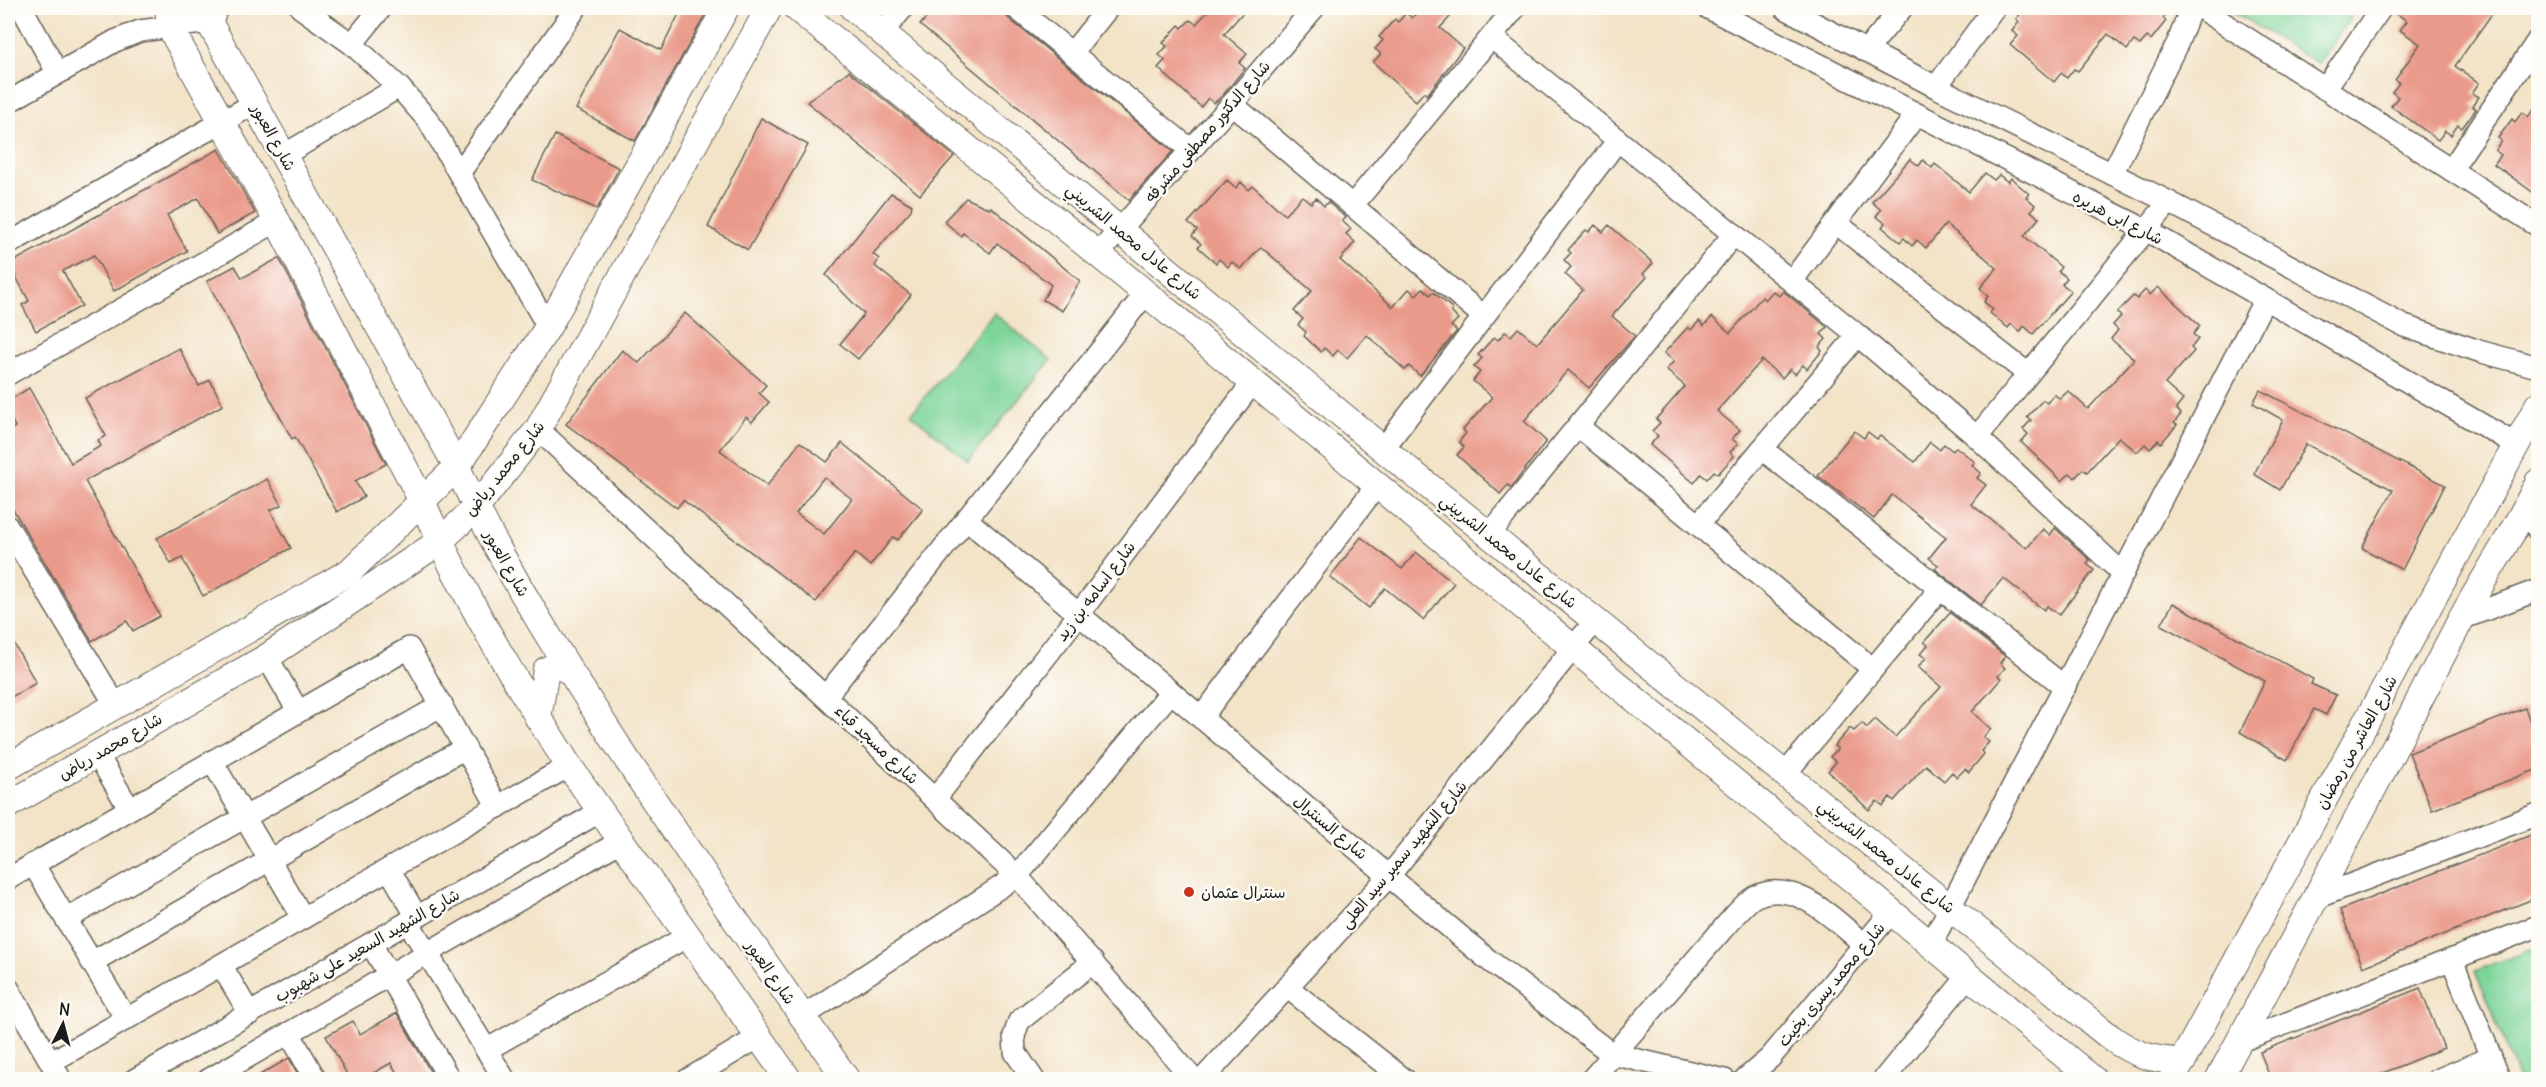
<svg xmlns="http://www.w3.org/2000/svg" width="2546" height="1087" font-family="Delius,'Playpen Sans Arabic',sans-serif">
	<style>
		.green { fill: #7bd499; stroke: #4c785a; stroke-width: 1.5 }
		.building { fill: #ea9a8a; fill-rule: evenodd }
		.lines { fill: none; stroke-linecap: round; stroke-linejoin: round }
		.minor-casing { stroke: #676258; stroke-width: 24 }
		.tertiary-casing { stroke: #676258; stroke-width: 28 }
		.minor { stroke: #fff; stroke-width: 21 }
		.tertiary { stroke: #fff; stroke-width: 26 }
		.poi-dot { fill: #c8321e; stroke: #fdfcf7; stroke-width: 2 }
		.labels { text-anchor: middle; dominant-baseline: central; stroke-width: 5; stroke-linejoin: round; paint-order: stroke }
		.street-label { font-size: 16px; fill: #1c1c1c; stroke: #fdfcf7 }
		.poi-label { font-size: 16px; fill: #1c1c1c; stroke: #fdfcf7; text-anchor: start }
	</style>
	<rect width="100%" height="100%" fill="#fdfcf7"/>
	<filter id="ink" filterUnits="userSpaceOnUse"><feTurbulence type="fractalNoise" baseFrequency=".0167" numOctaves="2"/><feDisplacementMap in="SourceGraphic" scale="12" xChannelSelector="R" yChannelSelector="G"/><feConvolveMatrix kernelMatrix="1 2 1 2 8 2 1 2 1" color-interpolation-filters="sRGB"/></filter>
	<filter id="wash" filterUnits="userSpaceOnUse"><feTurbulence type="fractalNoise" baseFrequency=".008" numOctaves="4" result="noise"/><feDisplacementMap in="SourceGraphic" scale="24" xChannelSelector="R" yChannelSelector="G"/><feGaussianBlur stdDeviation="1.35" result="paint"/><feColorMatrix in="noise" values="0 0 0 0 0 0 0 0 0 0 0 0 0 0 0 0 0 1.4 0 .05"/><feComposite in="paint" operator="in"/></filter>
	<g filter="url(#wash)">
		<rect width="100%" height="100%" fill="#f3e3c7"/>
		<g class="green">
			<polygon points="2227,8 2337,8 2351,17 2319,64"/>
			<polygon points="994,313 1051,360 968,461 911,414"/>
			<polygon points="2538,947 2538,1079 2519,1079 2475,971"/>
		</g>
		<g id="blocks">
			<g class="building">
				<polygon points="682,8 709,8 635,141 576,109 620,28 661,50"/>
				<polygon points="935,8 1003,8 1008,18 1173,151 1129,200 920,25"/>
				<polygon points="1211,8 1247,8 1224,34 1247,54 1239,63 1245,68 1223,95 1214,103 1208,98 1201,107 1158,68 1165,60 1159,55 1167,46 1163,43 1179,25 1182,28 1190,20 1196,24"/>
				<polygon points="1421,8 1458,8 1440,28 1463,48 1427,95 1424,92 1416,101 1373,62 1381,54 1375,49 1383,40 1379,37 1395,19 1398,22 1406,13 1412,18"/>
				<polygon points="2025,8 2171,8 2163,18 2166,21 2151,40 2147,37 2140,45 2134,41 2127,50 2108,34 2078,71 2074,69 2067,78 2061,73 2054,82 2010,45 2018,36 2012,31 2019,22 2016,19"/>
				<polygon points="2394,8 2496,8 2455,66 2479,83 2472,93 2479,97 2472,106 2476,109 2462,128 2458,125 2451,135 2445,131 2438,140 2391,106 2398,97 2392,92 2399,83 2395,80 2420,44 2400,30 2407,21 2393,11"/>
				<polygon points="849,71 954,156 920,195 807,102"/>
				<polygon points="2538,103 2538,196 2494,164 2501,155 2495,150 2501,141 2498,138 2512,119 2515,122 2522,112 2528,117"/>
				<polygon points="761,118 808,145 748,250 708,227"/>
				<polygon points="555,135 619,168 597,209 532,180"/>
				<polygon points="219,149 255,213 217,234 198,198 167,215 187,251 114,291 94,255 63,271 82,306 36,331 22,305 29,301 9,264"/>
				<polygon points="1910,159 1919,166 1923,160 1932,168 1935,164 1969,192 1985,173 1994,180 1999,175 2008,182 2011,178 2029,194 2026,197 2035,205 2031,211 2039,218 2024,236 2061,267 2058,271 2067,278 2062,284 2071,291 2033,334 2024,326 2020,332 2011,324 2008,328 1990,313 1993,309 1984,302 1988,296 1980,288 1997,268 1946,224 1926,248 1917,240 1912,246 1904,238 1900,242 1882,227 1885,223 1876,216 1881,210 1872,202"/>
				<polygon points="1227,180 1236,188 1241,182 1249,190 1253,186 1285,215 1302,196 1311,203 1316,198 1324,206 1328,202 1346,218 1342,221 1351,229 1346,234 1355,242 1340,260 1393,307 1409,289 1416,295 1423,288 1430,295 1433,292 1453,309 1451,312 1458,319 1451,326 1457,331 1420,376 1409,366 1405,370 1367,335 1347,358 1338,350 1333,356 1324,348 1321,352 1304,336 1306,332 1298,325 1303,319 1294,311 1312,291 1261,247 1241,269 1232,262 1228,267 1219,259 1216,263 1198,247 1201,244 1192,236 1197,230 1188,223"/>
				<polygon points="891,193 912,205 911,210 873,254 879,259 875,266 911,295 858,359 840,344 864,314 826,275"/>
				<polygon points="966,198 990,209 991,207 1080,281 1062,311 1043,300 1051,285 997,243 990,253 963,233 961,236 944,221"/>
				<polygon points="1595,225 1603,232 1609,225 1653,263 1643,274 1647,277 1612,316 1635,336 1589,388 1568,370 1524,421 1546,441 1511,488 1508,485 1500,494 1457,455 1464,447 1459,442 1466,433 1463,430 1492,397 1473,381 1480,372 1474,367 1482,358 1478,355 1494,337 1498,340 1505,332 1511,336 1518,328 1537,344 1583,290 1565,274 1571,267 1564,260 1571,253 1568,250 1586,230 1589,232"/>
				<polygon points="279,258 386,464 355,481 364,497 337,512 295,437 292,439 207,281 235,266 242,278"/>
				<polygon points="2158,287 2200,326 2193,334 2198,339 2191,348 2194,351 2165,384 2183,400 2176,409 2181,414 2174,423 2177,425 2161,443 2158,440 2150,449 2145,444 2137,452 2119,437 2087,472 2083,469 2075,478 2070,473 2062,481 2021,442 2028,434 2023,429 2031,420 2027,417 2043,400 2047,403 2054,394 2060,399 2068,391 2088,409 2134,359 2111,339 2118,330 2113,325 2121,316 2117,313 2133,296 2137,299 2145,290 2150,295"/>
				<polygon points="1773,291 1779,296 1783,291 1827,327 1821,334 1826,339 1819,347 1822,351 1807,369 1803,365 1795,374 1790,369 1782,378 1762,360 1717,411 1740,430 1732,439 1738,444 1730,452 1734,456 1718,474 1714,471 1707,479 1701,474 1694,483 1650,445 1658,436 1652,431 1660,423 1656,419 1685,386 1666,370 1674,361 1664,353 1688,327 1691,330 1699,321 1704,326 1712,317 1730,333 1762,297 1765,300"/>
				<path d="M685,313L766,385L759,393L769,402L752,422L746,417L720,450L767,486L800,442L827,462L842,443L923,509L898,540L893,537L870,566L855,553L816,602L683,500L677,508L566,424L622,350L639,363ZM824,477L852,499L824,534L796,513Z"/>
				<polygon points="179,348 199,386 210,380 223,405 85,481 160,616 133,631 127,621 92,641 8,501 8,431 15,427 8,413 8,401 29,388 71,463 101,446 98,440 106,436 85,398"/>
				<polygon points="2260,390 2445,485 2402,570 2362,548 2393,490 2306,444 2280,490 2254,474 2283,420 2253,403"/>
				<polygon points="1854,431 1864,438 1868,432 1877,439 1880,436 1915,462 1930,442 1940,450 1944,444 1953,451 1956,447 1975,462 1972,465 1981,473 1977,478 1986,485 1971,504 2027,548 2043,529 2050,535 2055,528 2090,560 2087,564 2094,570 2059,615 2047,606 2044,610 2003,578 1981,605 1935,569 1938,565 1929,558 1946,537 1892,495 1874,519 1818,476"/>
				<polygon points="267,479 282,505 270,510 291,548 203,596 182,558 171,564 157,538"/>
				<polygon points="1361,537 1402,569 1416,552 1454,583 1423,620 1385,588 1369,608 1330,577"/>
				<polygon points="2173,603 2313,679 2311,684 2336,695 2326,715 2314,709 2287,760 2240,732 2265,681 2161,625"/>
				<polygon points="1950,613 2005,656 2000,663 2005,668 1998,676 2001,679 1972,712 1991,729 1983,737 1989,742 1981,751 1984,754 1969,772 1965,769 1957,777 1952,772 1944,781 1926,765 1894,801 1890,797 1883,806 1877,801 1869,810 1828,771 1836,762 1830,757 1838,749 1834,746 1850,728 1854,731 1862,723 1867,728 1875,719 1895,737 1941,687 1918,667 1926,658 1920,654 1928,645 1924,642"/>
				<polygon points="8,633 36,683 8,699"/>
				<polygon points="2525,708 2538,742 2538,769 2432,810 2409,753"/>
				<polygon points="2538,832 2538,897 2363,967 2340,910"/>
				<polygon points="2420,988 2444,1048 2366,1080 2271,1080 2260,1052"/>
				<polygon points="397,1013 435,1080 401,1080 391,1063 361,1080 350,1080 326,1036 353,1021 360,1034"/>
				<polygon points="289,1058 301,1080 251,1080"/>
			</g>
		</g>
	</g>
	<g filter="url(#ink)">
		<use href="#blocks" fill-opacity="0" stroke="#676258" stroke-width="1.5"/>
		<g class="lines">
			<g class="minor-casing">
				<g id="minor">
					<polyline points="22,8 57,72"/>
					<polyline points="301,8 352,44 399,87 428,120 548,327"/>
					<polyline points="1016,8 1191,150"/>
					<polyline points="1708,8 2146,230 2517,445"/>
					<polyline points="1785,8 1936,87 2169,202 2404,326 2482,352 2538,367"/>
					<polyline points="2200,8 2538,226"/>
					<polyline points="882,32 903,8"/>
					<polyline points="1491,37 1855,333 1977,437 2123,574"/>
					<polyline points="352,44 381,8"/>
					<polyline points="1866,51 1902,8"/>
					<polyline points="1072,53 1108,8"/>
					<polyline points="1936,87 1994,8"/>
					<polyline points="2325,89 2381,8"/>
					<polyline points="8,102 115,41 140,31 209,22"/>
					<polyline points="1232,104 1483,316"/>
					<polyline points="284,155 399,87"/>
					<polyline points="2451,170 2538,40"/>
					<polyline points="460,172 576,8"/>
					<polyline points="2112,174 2178,42 2191,8"/>
					<polyline points="1352,206 1515,8"/>
					<polyline points="1836,223 2028,374"/>
					<polyline points="8,244 255,103"/>
					<polyline points="1098,254 1232,104 1314,8"/>
					<polyline points="1792,281 1916,115"/>
					<polyline points="8,374 277,221"/>
					<polyline points="1578,426 1873,669"/>
					<polyline points="538,429 1017,876 1194,1080"/>
					<polyline points="1977,437 2169,202"/>
					<polyline points="1383,449 1618,140"/>
					<polyline points="1762,449 2065,687"/>
					<polyline points="2529,504 2538,530"/>
					<polyline points="966,519 1486,958 1612,1054 1725,1080"/>
					<polyline points="1698,525 1857,336"/>
					<polyline points="8,527 115,704"/>
					<polyline points="1489,535 1734,234"/>
					<polyline points="2461,619 2538,590"/>
					<polyline points="267,657 298,711"/>
					<polyline points="826,696 1146,293"/>
					<polyline points="1201,718 1377,485"/>
					<polyline points="97,754 129,808"/>
					<polyline points="212,761 303,918"/>
					<polyline points="1785,774 1940,589"/>
					<polyline points="935,799 1079,614 1253,382"/>
					<polyline points="33,864 126,1019"/>
					<polyline points="389,869 417,917"/>
					<polyline points="8,879 409,648 498,807"/>
					<polyline points="2318,897 2538,814"/>
					<polyline points="66,919 442,705"/>
					<polyline points="408,922 505,1080"/>
					<polyline points="371,944 450,1080"/>
					<polyline points="1931,944 2265,299"/>
					<polyline points="2452,960 2500,1080"/>
					<polyline points="92,962 465,748"/>
					<polyline points="221,965 250,1014"/>
					<polyline points="1287,987 1405,1080"/>
					<polyline points="8,988 61,1080"/>
					<polyline points="802,1017 1017,876 1171,692"/>
					<polyline points="289,1033 316,1080"/>
					<polyline points="2238,1042 2538,926"/>
					<polyline points="486,1050 688,936"/>
					<polyline points="51,1062 569,766"/>
					<polyline points="134,1080 601,811"/>
					<polyline points="208,1080 621,841"/>
					<polyline points="687,1080 759,1037"/>
					<polyline points="1034,1080 1015,1052 1014,1036 1019,1021 1093,962"/>
					<polyline points="1202,1080 1389,876 1595,621"/>
					<path d="M1591,1080L1735,915C1741,909 1749,899 1756,896C1797,878 1835,921 1864,944"/>
					<polyline points="1744,1080 1770,1058 1892,911"/>
					<polyline points="1883,1080 1969,975"/>
					<polyline points="2437,1080 2491,1057"/>
				</g>
			</g>
			<g class="tertiary-casing">
				<g id="tertiary">
					<path d="M169,8V26L277,221L423,503C460,591 517,685 569,766L789,1080"/>
					<path d="M215,8L209,22L457,467C501,564 560,656 618,746C692,859 769,969 847,1080"/>
					<polyline points="796,8 1137,286 2094,1080"/>
					<path d="M853,8L1383,449L2110,1037C2133,1054 2154,1061 2183,1061"/>
					<polyline points="538,718 546,670 558,665 569,671"/>
					<polyline points="8,767 349,572 457,467 548,327 726,8"/>
					<polyline points="8,805 267,657 439,542 476,508 538,429 769,8"/>
					<polyline points="2172,1080 2538,405"/>
					<path d="M2218,1080C2300,929 2380,777 2458,625C2483,577 2516,532 2538,482"/>
				</g>
			</g>
			<use href="#minor" class="minor"/>
			<use href="#tertiary" class="tertiary"/>
		</g>
	</g>
	<circle class="poi-dot" cx="1189" cy="892" r="6"/>
	<g class="labels">
		<g class="street-label">
			<text transform="translate(1207 131) rotate(-49)">شارع الدكتور مصطفى مشرفه</text>
			<text transform="translate(274 137) rotate(61)">شارع العبور</text>
			<text transform="translate(2118 217) rotate(27)">شارع ابى هريره</text>
			<text transform="translate(1134 241) rotate(40)">شارع عادل محمد الشربيني</text>
			<text transform="translate(504 468) rotate(-51)">شارع محمد رياض</text>
			<text transform="translate(1509 551) rotate(39)">شارع عادل محمد الشربيني</text>
			<text transform="translate(507 563) rotate(60)">شارع العبور</text>
			<text transform="translate(1095 591) rotate(-53)">شارع اسامه بن زيد</text>
			<text transform="translate(2356 742) rotate(-61)">شارع العاشر من رمضان</text>
			<text transform="translate(877 744) rotate(43)">شارع مسجد قباء</text>
			<text transform="translate(110 746) rotate(-30)">شارع محمد رياض</text>
			<text transform="translate(1331 827) rotate(40)">شارع السنترال</text>
			<text transform="translate(1403 854) rotate(-50)">شارع الشهيد سمير سيد العلى</text>
			<text transform="translate(1887 856) rotate(39)">شارع عادل محمد الشربيني</text>
			<text transform="translate(367 945) rotate(-30)">شارع الشهيد السعيد على شهبوب</text>
			<text transform="translate(771 972) rotate(55)">شارع العبور</text>
			<text transform="translate(1831 984) rotate(-50)">شارع محمد يسرى بخيت</text>
		</g>
		<g class="poi-label">
			<text x="1201" y="892">سنترال عثمان</text>
		</g>
	</g>
	<rect width="2546" height="1087" fill="none" stroke="#fdfcf7" stroke-width="30"/>
	<g transform="translate(63 1024) rotate(6)" stroke="#fdfcf7" stroke-width="4.5" paint-order="stroke">
	<path d="M0-4.5L10 22L0 15L-10 22Z" fill="#1c1c1c"/>
	<text y="-9" font-size="16" font-weight="bold" text-anchor="middle" fill="#1c1c1c">N</text>
	</g>
</svg>
